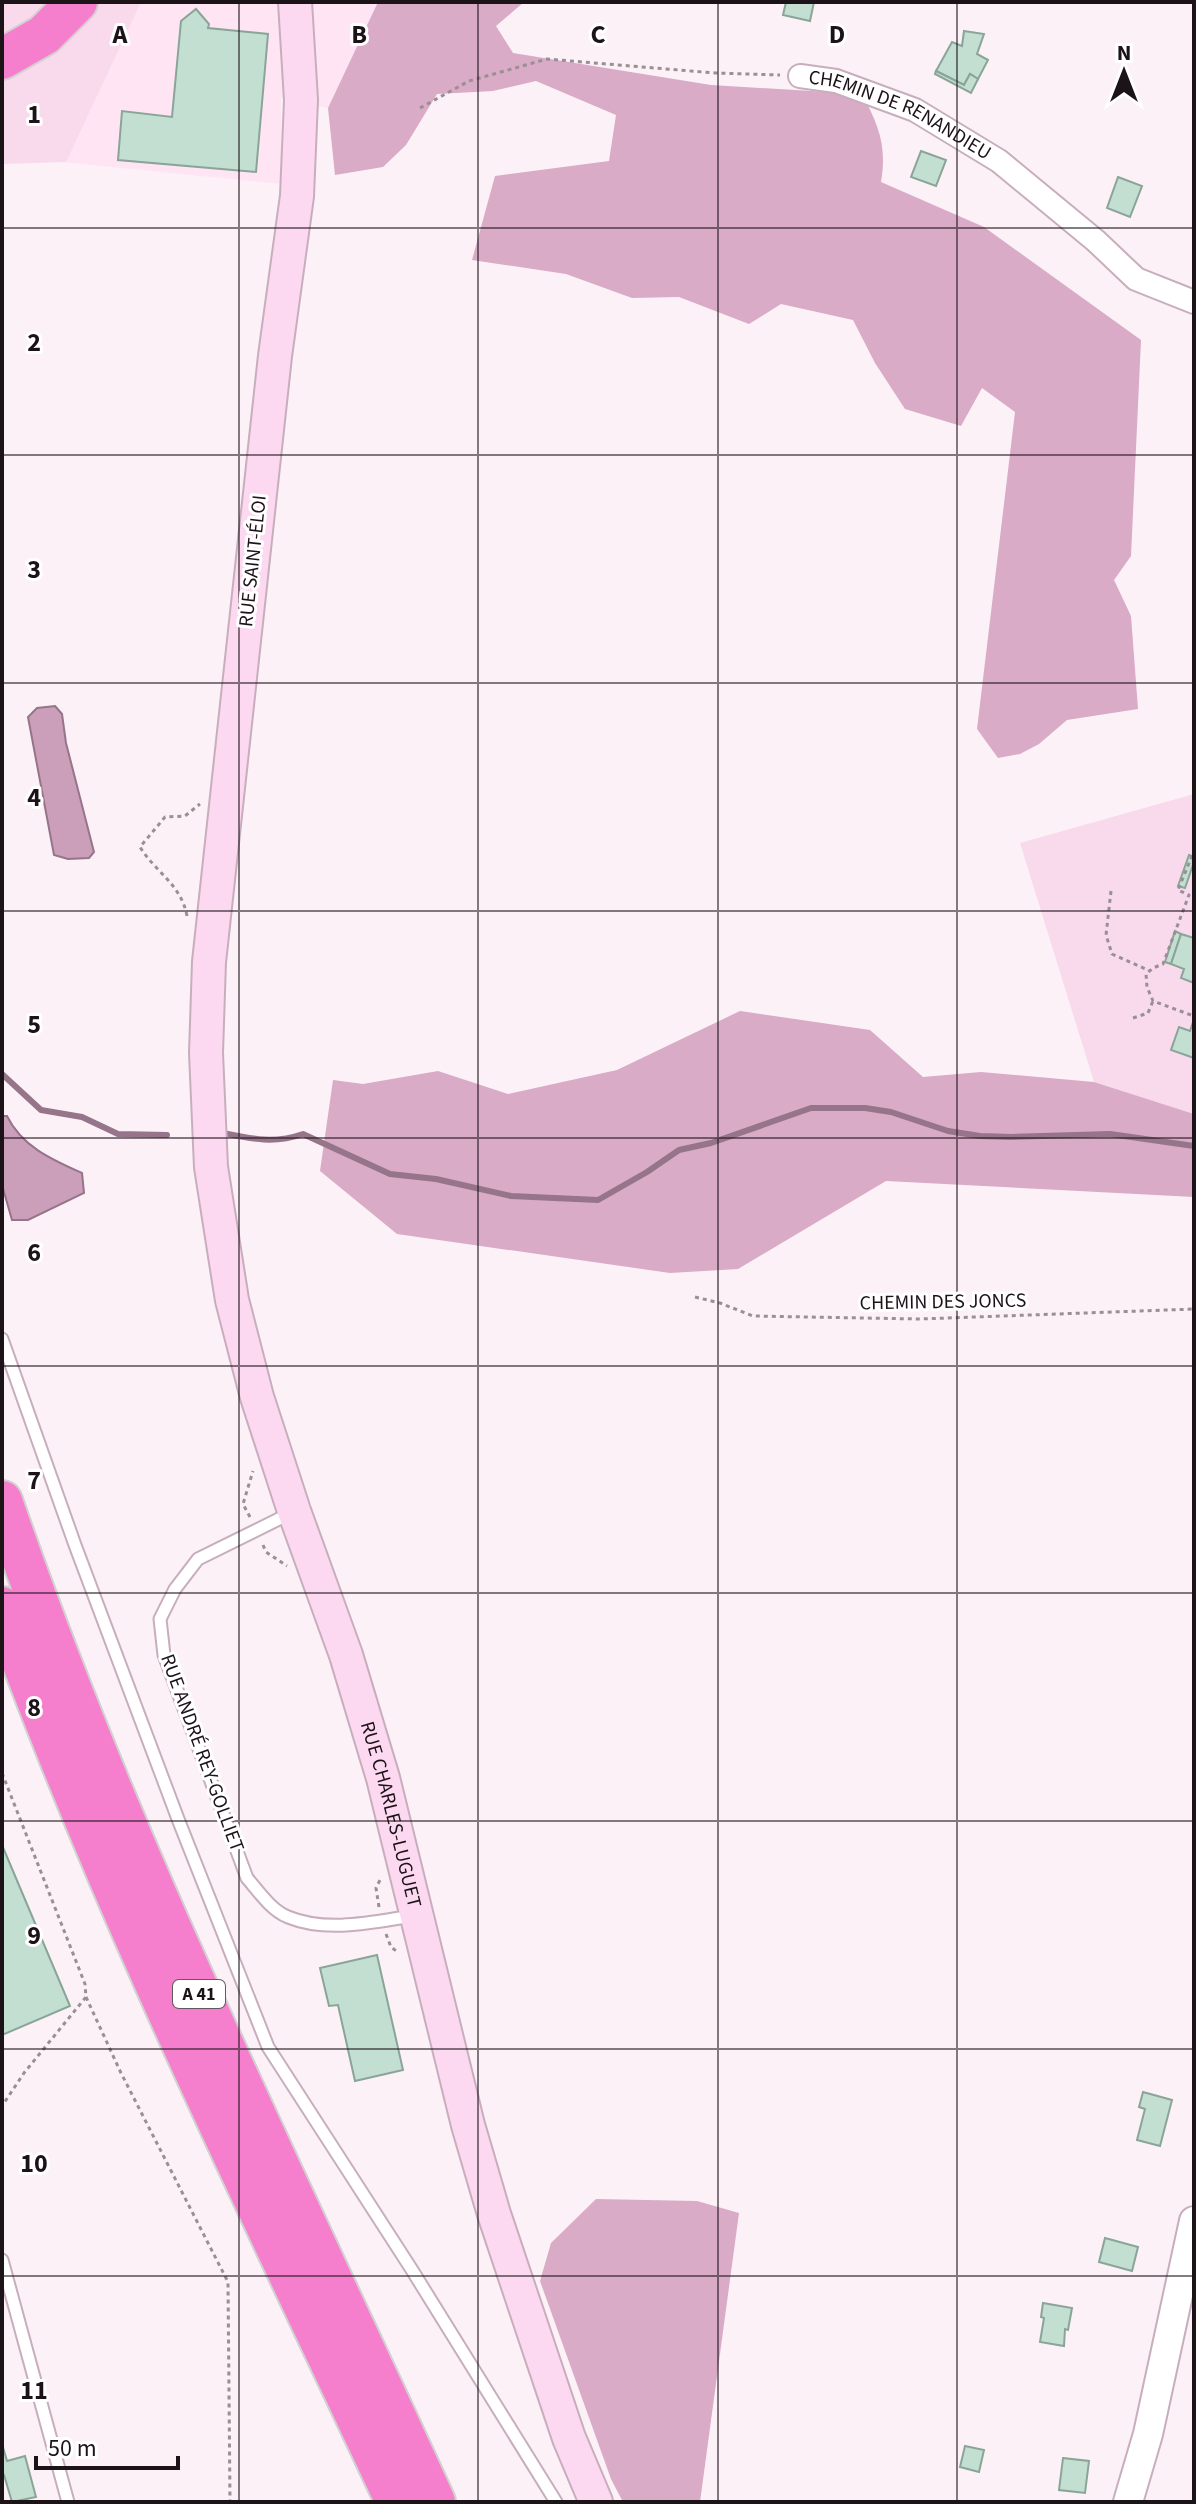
<svg xmlns="http://www.w3.org/2000/svg" width="1196" height="2504" font-family="'Source Sans 3',sans-serif">
	<style>
		.built { fill: #ffe4f4 }
		.green { fill: #f8daec }
		.forest { fill: #d9abc6 }
		.water { fill: #cb9eb9; stroke: #967489; stroke-width: 2 }
		.lines { fill: none; stroke-linecap: round; stroke-linejoin: round }
		.stream { stroke: #967489; stroke-width: 6 }
		.building { fill: #c3dfd2; stroke: #8aa598; stroke-width: 2 }
		.service-casing { stroke: #c8aebd; stroke-width: 15 }
		.minor-casing { stroke: #c8aebd; stroke-width: 26 }
		.tertiary-casing { stroke: #c8aebd; stroke-width: 32 }
		.secondary-casing { stroke: #c8aebd; stroke-width: 36 }
		.motorway-casing { stroke: #d2d0d1; stroke-width: 44 }
		.path { stroke: #998f95; stroke-width: 3; stroke-dasharray: 4 4; stroke-linecap: butt }
		.service { stroke: #fff; stroke-width: 11 }
		.minor { stroke: #fff; stroke-width: 22 }
		.tertiary { stroke: #fff; stroke-width: 28 }
		.secondary { stroke: #fcd9f0; stroke-width: 32 }
		.motorway { stroke: #f57fcd; stroke-width: 40 }
		.grid { fill: none; stroke: #1c1319; stroke-width: 2; stroke-opacity: 0.55 }
		.labels { text-anchor: middle; dominant-baseline: central; stroke-width: 6; stroke-linejoin: round; paint-order: stroke }
		.shield { fill: #fff; stroke: #605a5e; stroke-width: 2 }
		.shield-label { font-size: 18px; font-weight: bold; fill: #1c1319 }
		.street-label { font-size: 20px; fill: #1c1319; stroke: #fff }
		.grid-label { font-size: 26px; text-anchor: middle; font-weight: bold; fill: #1c1319; stroke: #fff; stroke-width: 6; stroke-linejoin: round; paint-order: stroke }
	</style>
	<rect width="100%" height="100%" fill="#fcf1f7"/>
	<polygon class="built" points="2,2 378,2 328,108 281,98 281,184 2,156"/>
	<g class="green">
		<polygon points="2,2 141,2 66,162 2,164"/>
		<polygon points="1194,794 1194,1114 1094,1082 1020,843"/>
	</g>
	<g class="forest">
		<path d="M378,2H524L496,26L513,53L711,85L862,94C879,126 887,146 881,182L984,227L1141,340L1131,556L1114,580L1131,616L1138,709L1067,720L1039,744L1020,754L998,758L977,729L1015,412L982,388L961,426L905,409L875,363L853,320L781,304L749,324L679,297L632,298L566,274L472,260L495,176L609,161L616,115L536,81L493,91L437,94L406,145L383,167L335,175L328,108Z"/>
		<polygon points="740,1011 870,1030 923,1077 981,1072 1094,1082 1194,1114 1194,1197 886,1181 738,1269 670,1273 397,1234 320,1171 333,1080 363,1084 438,1071 508,1094 617,1070"/>
		<polygon points="596,2199 697,2201 739,2213 700,2502 623,2502 611,2479 540,2281 551,2243"/>
	</g>
	<g class="water">
		<polygon points="55,706 62,714 66,743 94,852 89,858 68,859 54,855 28,717 37,708"/>
		<path d="M2,1116H7C22,1147 53,1160 82,1173L84,1193L28,1220H12L2,1185Z"/>
	</g>
	<g class="lines">
		<g class="stream">
			<polyline points="2,1074 41,1110 82,1117 118,1134 167,1135"/>
			<path d="M223,1133C252,1139 274,1144 303,1134L390,1174L436,1179L511,1196L598,1200L647,1172L679,1150L711,1143L811,1108H865L891,1112L948,1131L980,1136L1011,1137L1110,1134L1194,1146"/>
		</g>
	</g>
	<g class="building">
		<polygon points="786,2 814,2 810,21 783,15"/>
		<polygon points="196,9 209,24 208,28 268,34 256,172 118,160 122,111 172,117 181,21"/>
		<polygon points="964,31 984,34 977,54 988,60 978,79 970,74 964,85 936,71 952,42 962,46"/>
		<polygon points="936,71 964,85 970,74 978,79 971,93 935,74"/>
		<polygon points="921,151 946,160 936,186 911,177"/>
		<polygon points="1118,177 1142,186 1130,217 1107,208"/>
		<polygon points="1189,855 1194,857 1194,862 1185,888 1178,886"/>
		<polygon points="1175,931 1181,934 1171,964 1165,962"/>
		<polygon points="1181,934 1194,938 1194,983 1181,978 1184,969 1171,964"/>
		<polygon points="1194,1019 1194,1058 1171,1050 1179,1027 1190,1031"/>
		<polygon points="2,1845 70,2006 2,2035"/>
		<polygon points="377,1955 403,2070 355,2081 338,2005 329,2006 320,1968"/>
		<polygon points="1143,2092 1172,2100 1160,2146 1137,2140 1145,2109 1139,2107"/>
		<polygon points="1105,2238 1138,2247 1132,2271 1099,2262"/>
		<polygon points="1043,2303 1072,2308 1068,2330 1065,2329 1064,2346 1040,2342 1044,2318 1041,2317"/>
		<polygon points="965,2446 984,2450 979,2472 960,2467"/>
		<polygon points="3,2447 7,2461 25,2456 36,2497 12,2502 4,2475 2,2476"/>
		<polygon points="1063,2458 1089,2461 1085,2493 1059,2490"/>
	</g>
	<g class="lines">
		<g class="service-casing">
			<g id="service">
				<polyline points="2,1339 75,1545 178,1819 268,2047 412,2270 556,2502"/>
				<path d="M293,1512L198,1559L175,1589L160,1619L164,1655L247,1878C259,1892 271,1910 288,1917C327,1933 373,1922 412,1916"/>
				<polyline points="2,2260 68,2502"/>
			</g>
		</g>
		<g class="minor-casing">
			<g id="minor">
				<path id="s1" d="M800,76L836,81L915,110L999,161L1096,241L1136,279L1194,302"/>
			</g>
		</g>
		<g class="tertiary-casing">
			<polyline id="tertiary" points="1128,2502 1148,2434 1194,2221"/>
		</g>
		<g class="secondary-casing">
			<g id="secondary">
				<path id="s2" d="M295,2L301,100L297,196L275,356L209,962L206,1053L211,1167L232,1300L257,1397L294,1511L346,1655L383,1778L468,2125L494,2214L569,2438L596,2502"/>
			</g>
		</g>
		<g class="motorway-casing">
			<g id="motorway">
				<polyline points="2,59 44,35 77,2"/>
				<path d="M2,1501C120,1846 284,2171 435,2502"/>
				<path d="M2,1607C113,1914 258,2207 396,2502"/>
			</g>
		</g>
		<g class="path">
			<polyline points="420,108 469,81 547,59 715,73 780,75"/>
			<polyline points="1111,891 1106,935 1112,954 1150,971"/>
			<path d="M187,916C181,884 156,873 140,847L165,817L185,816L200,804"/>
			<polyline points="1191,1015 1153,1001 1147,987 1146,974 1153,968 1163,964 1189,895 1178,890 1194,851"/>
			<polyline points="1133,1018 1148,1013 1153,1001"/>
			<polyline points="695,1297 720,1303 753,1316 920,1319 1194,1309"/>
			<polyline points="250,1517 243,1504 253,1471"/>
			<polyline points="263,1545 266,1552 287,1566"/>
			<polyline points="2,1773 85,1984 86,1997 24,2073 2,2106"/>
			<polyline points="379,1907 376,1888 380,1880"/>
			<polyline points="386,1934 391,1947 399,1953"/>
			<polyline points="86,1997 121,2073 228,2282 230,2502"/>
		</g>
		<use href="#service" class="service"/>
		<use href="#minor" class="minor"/>
		<use href="#tertiary" class="tertiary"/>
		<use href="#secondary" class="secondary"/>
		<use href="#motorway" class="motorway"/>
	</g>
	<path class="grid" d="M239,2V2502M478,2V2502M718,2V2502M957,2V2502M2,228H1194M2,455H1194M2,683H1194M2,911H1194M2,1138H1194M2,1366H1194M2,1593H1194M2,1821H1194M2,2049H1194M2,2276H1194"/>
	<g class="labels">
		<rect class="shield" x="173" y="1980" width="52" height="28" rx="6"/>
		<g class="shield-label">
			<text x="199" y="1994">A 41</text>
		</g>
		<g class="street-label">
			<text stroke="none"><textPath href="#s1" startOffset="108">CHEMIN DE RENANDIEU</textPath></text>
			<text transform="translate(253 561) rotate(-84)">RUE SAINT-ÉLOI</text>
			<text transform="translate(943 1302) rotate(-1)">CHEMIN DES JONCS</text>
			<text transform="translate(202 1753) rotate(70)">RUE ANDRÉ REY-GOLLIET</text>
			<text stroke="none"><textPath href="#s2" startOffset="1844">RUE CHARLES-LUGUET</textPath></text>
		</g>
	</g>
	<g class="grid-label">
		<text x="120" y="43">A</text>
		<text x="359" y="43">B</text>
		<text x="598" y="43">C</text>
		<text x="837" y="43">D</text>
		<text x="34" y="123">1</text>
		<text x="34" y="351">2</text>
		<text x="34" y="578">3</text>
		<text x="34" y="806">4</text>
		<text x="34" y="1033">5</text>
		<text x="34" y="1261">6</text>
		<text x="34" y="1489">7</text>
		<text x="34" y="1716">8</text>
		<text x="34" y="1944">9</text>
		<text x="34" y="2172">10</text>
		<text x="34" y="2399">11</text>
	</g>
	<rect width="1196" height="2504" fill="none" stroke="#1c1319" stroke-width="8"/>
	<g transform="translate(1124 72)" stroke="#ffffff" stroke-width="6" paint-order="stroke">
	<path d="M0-6L14 30L0 20L-14 30Z" fill="#1c1319"/>
	<text y="-12" font-size="22" font-weight="bold" text-anchor="middle" fill="#1c1319">N</text>
	</g>
	<path d="M36 2456v12h142v-12" fill="none" stroke="#1c1319" stroke-width="4"/>
	<text x="48" y="2456" font-size="24" fill="#1c1319" stroke="#ffffff" stroke-width="6" paint-order="stroke">50 m</text>
</svg>
